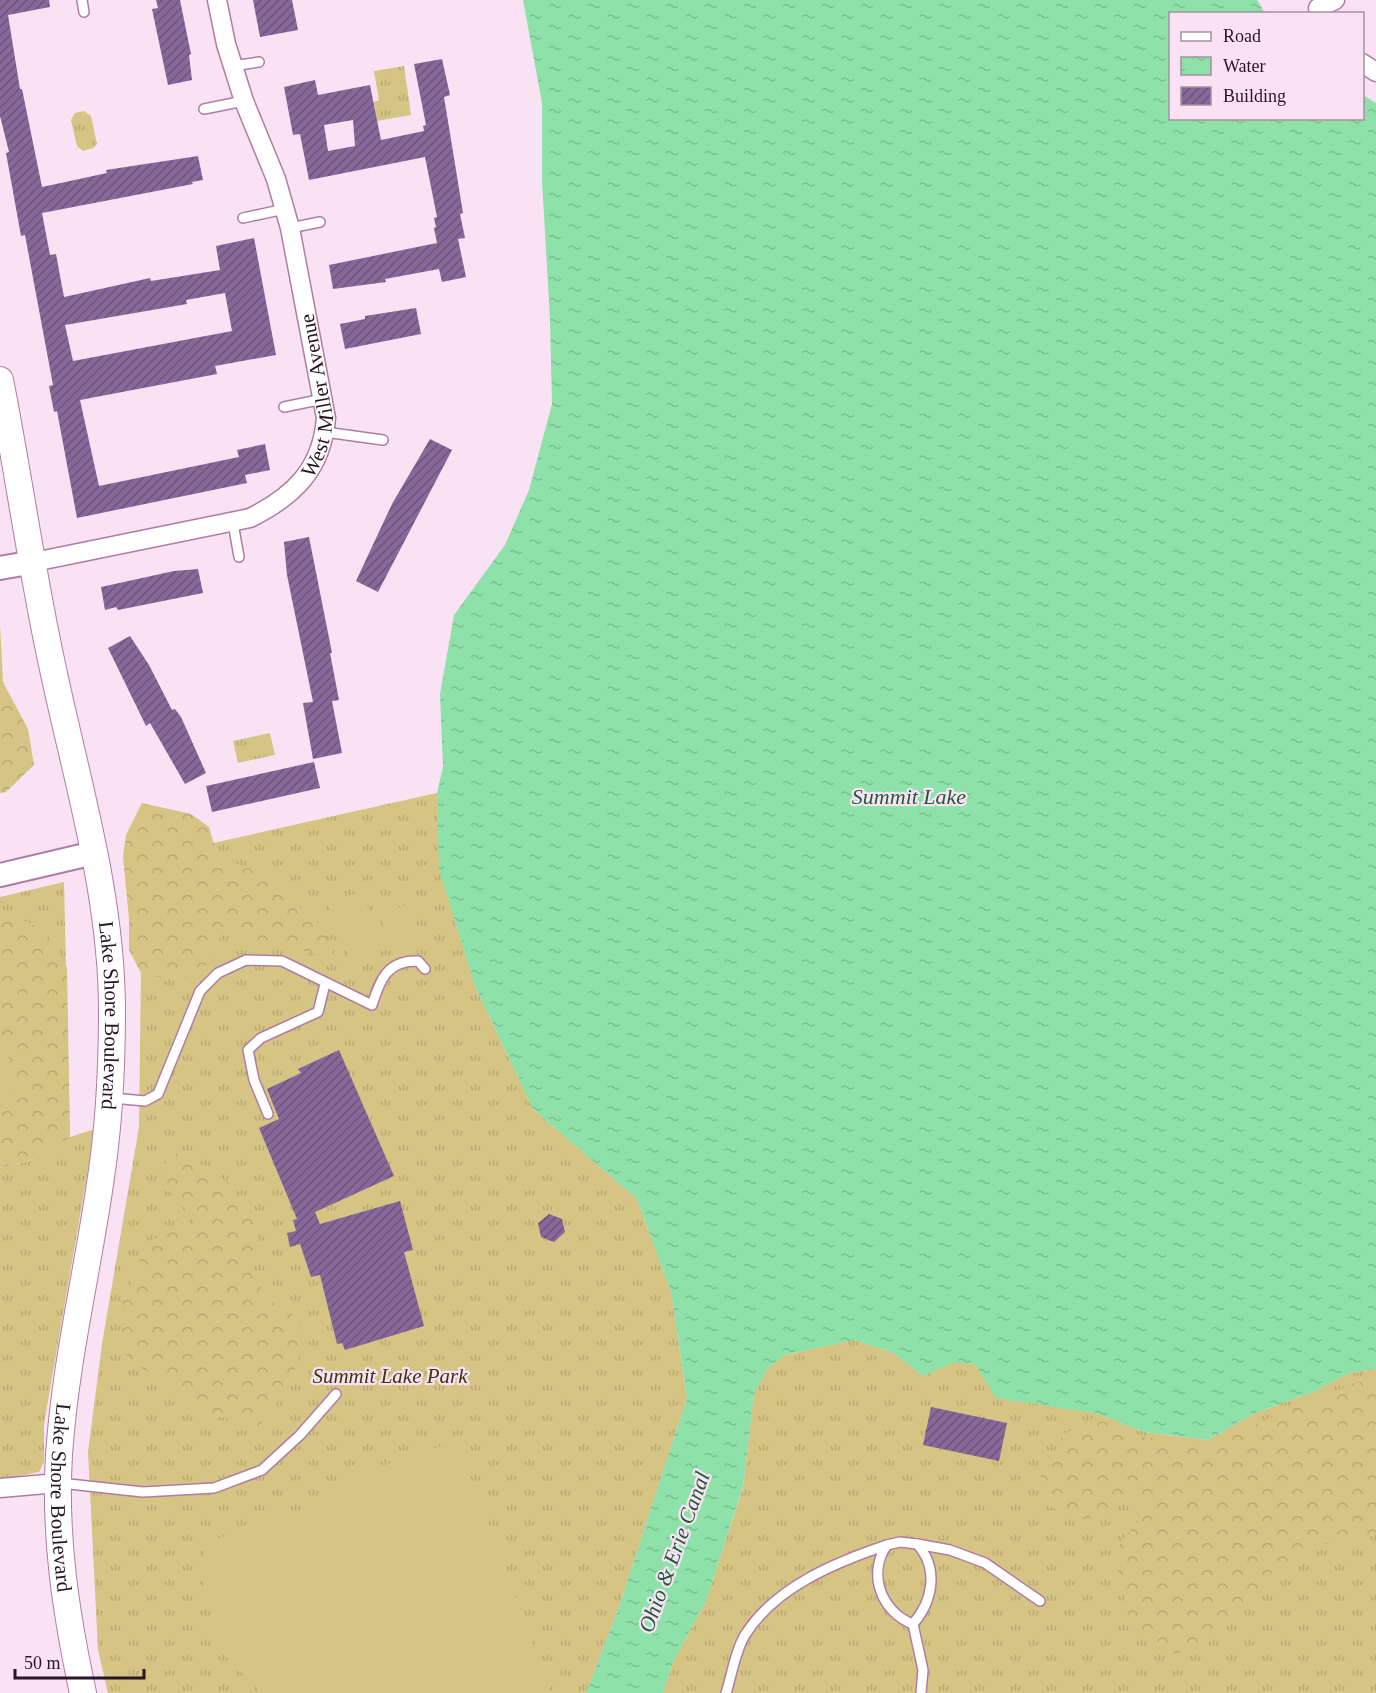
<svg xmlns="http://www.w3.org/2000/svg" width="1376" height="1693" font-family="Georgia,serif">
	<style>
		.grass { fill: url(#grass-tufts) }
		.forest { fill: url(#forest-crowns) }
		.pitch { fill: #d6c485 }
		.water { fill: url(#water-ripples) }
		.building { fill: url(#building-hatch); fill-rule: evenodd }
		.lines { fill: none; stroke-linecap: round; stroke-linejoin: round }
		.service-casing { stroke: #b07ca5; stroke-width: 12 }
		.minor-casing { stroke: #b07ca5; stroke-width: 21 }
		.tertiary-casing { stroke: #b07ca5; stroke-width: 26 }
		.secondary-casing { stroke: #b07ca5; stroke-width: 28 }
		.service { stroke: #fff; stroke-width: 9 }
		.minor { stroke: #fff; stroke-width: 18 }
		.tertiary { stroke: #fff; stroke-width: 22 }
		.secondary { stroke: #fff; stroke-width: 26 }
		.labels { text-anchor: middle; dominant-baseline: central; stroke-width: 4.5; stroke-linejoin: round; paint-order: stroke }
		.street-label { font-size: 21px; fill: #291525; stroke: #f9e2f3 }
		.park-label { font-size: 21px; font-style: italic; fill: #3e340c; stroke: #f9e2f3 }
		.water-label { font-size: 22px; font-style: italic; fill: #1e5b37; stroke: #f9e2f3 }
	</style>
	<defs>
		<pattern id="grass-tufts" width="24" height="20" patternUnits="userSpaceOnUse" patternTransform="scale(1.5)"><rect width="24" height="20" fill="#d6c485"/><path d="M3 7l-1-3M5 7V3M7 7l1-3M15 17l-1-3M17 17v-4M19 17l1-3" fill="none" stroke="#b8a873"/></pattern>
		<pattern id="forest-crowns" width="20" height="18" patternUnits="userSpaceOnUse" patternTransform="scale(1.5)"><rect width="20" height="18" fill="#d6c485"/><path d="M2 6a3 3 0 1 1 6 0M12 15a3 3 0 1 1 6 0" fill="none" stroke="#b8a873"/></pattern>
		<pattern id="water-ripples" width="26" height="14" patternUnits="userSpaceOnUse" patternTransform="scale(1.5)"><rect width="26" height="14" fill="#8de1a9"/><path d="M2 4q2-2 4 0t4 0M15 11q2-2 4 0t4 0" fill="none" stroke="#7ac091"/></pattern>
		<pattern id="building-hatch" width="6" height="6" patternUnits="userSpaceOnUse" patternTransform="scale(1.5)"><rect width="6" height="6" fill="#886799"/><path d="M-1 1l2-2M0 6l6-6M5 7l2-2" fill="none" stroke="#6f547d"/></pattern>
	</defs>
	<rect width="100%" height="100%" fill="#f9e2f3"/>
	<g class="grass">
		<polygon points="404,66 411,115 377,121 374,102 379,100 374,71"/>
		<polygon points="84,111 91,116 97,144 93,148 83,151 77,146 71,120 75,113"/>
		<polygon points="270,733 275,755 238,763 233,741"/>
		<polygon points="437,793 440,870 475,986 533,1109 637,1199 671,1292 687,1398 618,1610 586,1693 108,1693 98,1650 88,1452 102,1344 139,1127 141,968 128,862"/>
		<polygon points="64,882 70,1137 95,1129 44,1424 44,1462 39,1472 0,1480 0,1168 35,1159 0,1149 0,897"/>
		<polygon points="854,1340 892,1352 923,1376 952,1362 975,1364 1144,1432 1208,1440 1253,1414 1313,1392 1349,1373 1376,1369 1376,1693 663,1693 674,1660 706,1601 743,1487 754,1395 767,1369 785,1355"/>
	</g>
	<g class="forest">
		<polygon points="0,624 3,682 28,729 34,765 6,792 0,793"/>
		<path d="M142,803L191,814L209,827L217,855L250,869L276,875L287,901L312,913L335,952L328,960C302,949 282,942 253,949C230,918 213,937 206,967C181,983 169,979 141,973L129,950V919L123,856L126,835Z"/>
		<polygon points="0,908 33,925 52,940 67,967 70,1137 35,1159 0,1168"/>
		<path d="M182,1151L229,1183L240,1205L259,1222L256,1251L248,1270L271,1301L290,1311L305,1335C295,1379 284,1396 255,1431L242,1421L215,1416L186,1400L167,1382L131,1362L119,1343L123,1301L147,1243L193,1218L166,1188L162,1169L170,1157Z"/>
		<polygon points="1376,1380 1376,1535 1319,1545 1273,1572 1229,1624 1202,1648 1172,1654 1128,1617 1115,1555 1122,1540 1138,1522 1142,1508 1134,1501 1115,1503 1093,1518 1071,1520 1043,1501 1036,1486 1063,1435 1093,1418 1145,1437 1209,1447 1289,1409 1317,1400 1353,1383"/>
	</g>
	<g class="pitch">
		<polygon points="362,891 384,948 350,961 328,903"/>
		<polygon points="409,904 422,938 393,949 379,915"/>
		<polygon points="7,1051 15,1088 0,1091 0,1053"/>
		<polygon points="442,1446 463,1456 551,1693 261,1693 223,1653 204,1591 205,1543 305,1509 361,1473"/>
	</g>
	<polygon class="water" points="523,0 1257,0 1265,13 1170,14 1170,118 1362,118 1363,95 1376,103 1376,1369 1349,1373 1313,1392 1253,1414 1208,1440 1144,1432 1099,1414 996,1398 975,1364 952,1363 923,1376 892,1352 854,1340 785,1355 767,1369 754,1395 743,1486 706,1601 674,1660 663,1693 586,1693 618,1610 687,1398 671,1292 637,1199 533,1109 475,986 439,869 437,793 443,767 440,694 454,615 505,545 529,490 552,404 550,319 542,181 542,103"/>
	<g class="building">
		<path d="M0,0H49L50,7L8,15L20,89H22L42,187L107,173L106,170L198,156L203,180L192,182L193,184L42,213L50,255L56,254L64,297L150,278L151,281L220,270L216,246L254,238L276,355L215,366L217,374L80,400L99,486L239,457L237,450L265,444L270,470L245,475L247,483L77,518L57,411L54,412L49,386L53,385L25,235L21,236L6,153L9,152L0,116ZM225,293L232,331L73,361L65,325L187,304L186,300Z"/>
		<polygon points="156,0 180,0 191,54 189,55 192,80 168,85 152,9 158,8"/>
		<polygon points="253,0 292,0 298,30 260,37"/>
		<path d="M442,59L450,95L444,97L463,213L460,214L465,238L458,239L466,277L442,282L439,269L385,279L386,282L333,289L329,265L437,243L434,228L436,227L434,218L437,217L425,157L309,180L300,134L293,135L284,87L315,80L318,95L370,85L381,140L424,131L423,126L426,125L414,64ZM353,120L355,146L328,151L324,125Z"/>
		<polygon points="416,308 421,334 345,349 340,324 365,319 365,316"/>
		<polygon points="430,439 452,450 378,592 356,581 392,504"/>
		<polygon points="309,537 332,653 330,653 339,700 332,701 342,753 313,759 303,703 313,702 287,575 284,542"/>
		<polygon points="198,569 203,593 118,610 116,607 105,610 101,587 174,571"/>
		<polygon points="130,636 149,665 172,710 175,709 181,717 206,773 185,784 150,723 146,726 108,648"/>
		<polygon points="314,762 320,788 212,812 206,786"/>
		<polygon points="339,1050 394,1176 315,1212 320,1224 400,1201 413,1250 404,1252 424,1326 345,1350 342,1343 337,1344 320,1275 311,1277 300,1244 290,1247 287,1233 296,1231 293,1220 297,1219 259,1128 279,1119 267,1089 301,1073 298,1069"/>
		<polygon points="549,1214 562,1219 565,1232 554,1242 541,1237 538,1223"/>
		<polygon points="931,1407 1007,1423 999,1461 923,1445"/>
	</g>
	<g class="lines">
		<g class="service-casing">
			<g id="service">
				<polyline points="82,0 84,12"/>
				<polyline points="233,66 259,62"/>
				<polyline points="204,109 244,101"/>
				<polyline points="243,218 285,209"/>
				<polyline points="290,228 320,222"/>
				<polyline points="284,407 323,399"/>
				<polyline points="325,432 383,440"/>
				<polyline points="233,523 239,557"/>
				<path d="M112,1098L145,1101L158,1094L200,991L218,973L246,960L282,961L372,1005C380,980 387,960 418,961L425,969"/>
				<polyline points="268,1114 254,1080 248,1050 261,1038 318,1012 325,984"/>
				<polyline points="60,1483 143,1492 214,1488 262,1470 300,1435 336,1394"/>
				<path d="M900,1542L917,1544C939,1568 933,1601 913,1624C881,1612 867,1573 887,1545Z"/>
				<polyline points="917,1544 950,1550 985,1563 1040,1601"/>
				<polyline points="913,1624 923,1670 921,1693"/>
				<path d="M726,1693C732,1675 735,1651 745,1635C775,1587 836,1562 887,1545"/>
			</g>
		</g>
		<g class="minor-casing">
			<g id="minor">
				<polyline points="1318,8 1335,0"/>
				<polyline points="1362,63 1376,72"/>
				<path id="s1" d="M34,562L250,518C294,496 322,469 326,418L290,228L276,179L244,101L226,44L217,0"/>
				<polyline points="0,1488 58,1483"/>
			</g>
		</g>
		<g class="tertiary-casing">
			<g id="tertiary">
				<polyline points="0,568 34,562"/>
				<polyline points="0,875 94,853"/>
			</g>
		</g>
		<g class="secondary-casing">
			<g id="secondary">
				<path id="s2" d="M0,380C19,476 32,574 53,669C77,782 112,895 112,1011C112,1069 109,1127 100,1184C87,1274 65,1364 59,1455C54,1536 66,1614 83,1693"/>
			</g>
		</g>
		<use href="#service" class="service"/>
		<use href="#minor" class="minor"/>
		<use href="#tertiary" class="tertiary"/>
		<use href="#secondary" class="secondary"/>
	</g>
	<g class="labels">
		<g class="street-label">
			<text stroke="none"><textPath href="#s1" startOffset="375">West Miller Avenue</textPath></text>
			<text stroke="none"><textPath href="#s2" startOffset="646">Lake Shore Boulevard</textPath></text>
			<text stroke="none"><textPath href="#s2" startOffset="1132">Lake Shore Boulevard</textPath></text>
		</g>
		<g class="park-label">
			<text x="390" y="1376">Summit Lake Park</text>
		</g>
		<g class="water-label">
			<text x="909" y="796">Summit Lake</text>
			<text transform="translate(674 1552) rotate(-70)">Ohio &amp; Erie Canal</text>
		</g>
	</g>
	<rect x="1169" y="12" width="195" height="108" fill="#f9e2f3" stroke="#a690a1" stroke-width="1.5"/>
	<rect x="1181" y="32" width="30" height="9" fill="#ffffff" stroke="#a690a1" stroke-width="1.5"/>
	<text x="1223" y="42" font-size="18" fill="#291525">Road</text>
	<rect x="1181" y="57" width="30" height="18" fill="url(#water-ripples)" stroke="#a690a1" stroke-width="1.5"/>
	<text x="1223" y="72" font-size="18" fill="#291525">Water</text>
	<rect x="1181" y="87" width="30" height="18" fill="url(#building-hatch)" stroke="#a690a1" stroke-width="1.5"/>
	<text x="1223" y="102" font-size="18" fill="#291525">Building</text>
	<path d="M15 1669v9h129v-9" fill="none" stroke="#291525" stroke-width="3"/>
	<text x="24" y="1669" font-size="18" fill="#291525" stroke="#f9e2f3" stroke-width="4.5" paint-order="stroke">50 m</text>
</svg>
